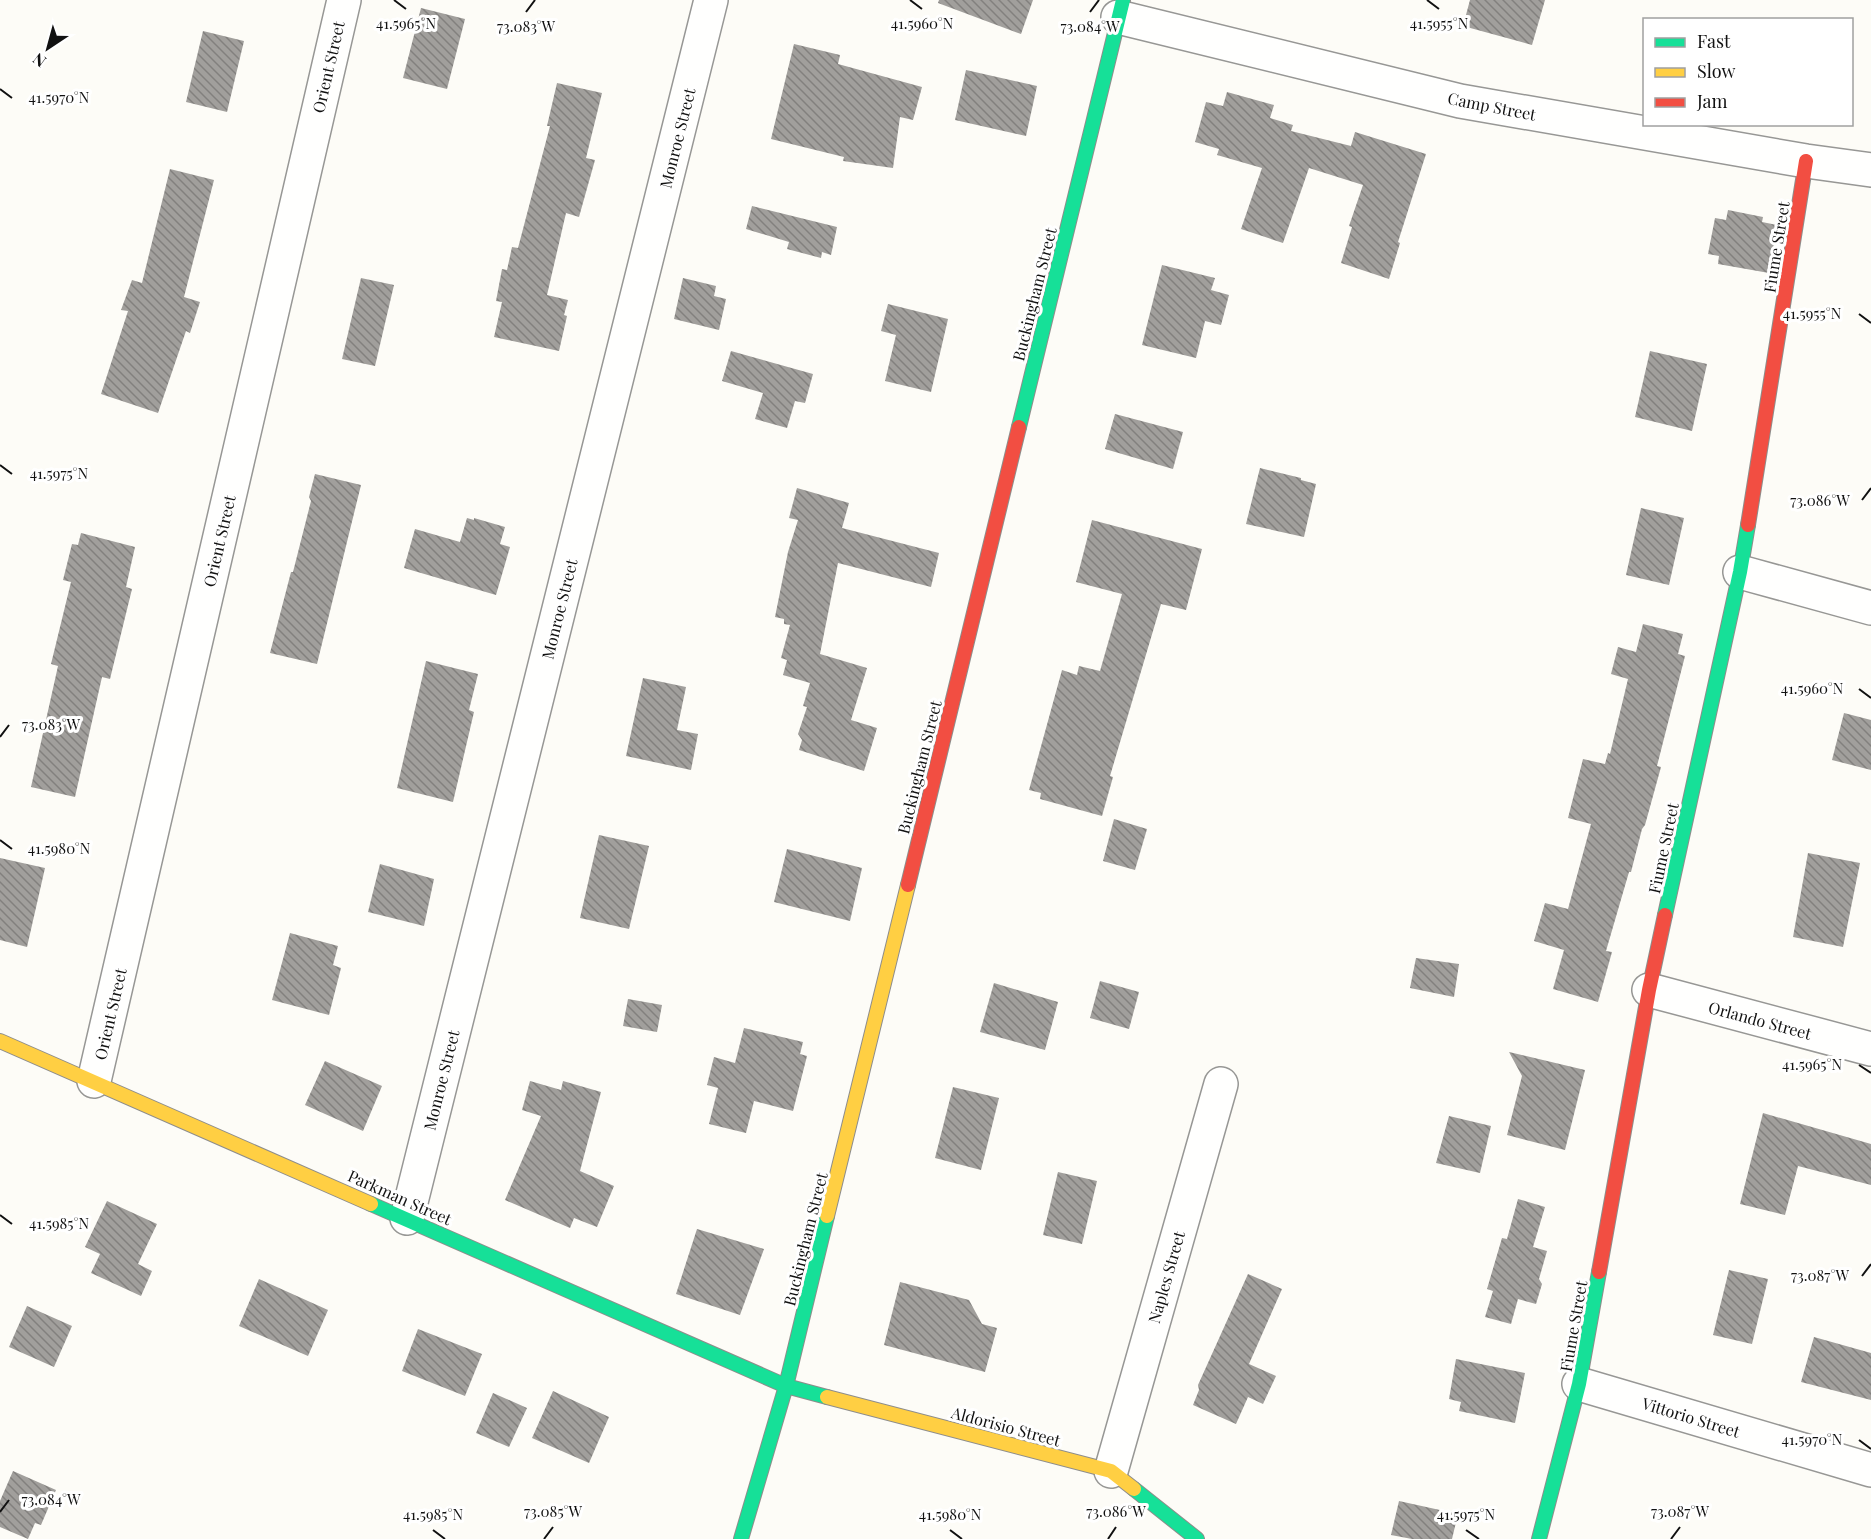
<svg xmlns="http://www.w3.org/2000/svg" width="1871" height="1539" font-family="'Playfair Display',serif">
	<style>
		.building { fill: url(#building-back-hatch) }
		.lines { fill: none; stroke-linecap: round; stroke-linejoin: round }
		.street-casing { stroke: #979795; stroke-width: 36 }
		.fast-casing { stroke: #8e8d8b; stroke-width: 16 }
		.slow-casing { stroke: #8e8d8b; stroke-width: 16 }
		.jam-casing { stroke: #8e8d8b; stroke-width: 16 }
		.street { stroke: #fffffe; stroke-width: 33 }
		.fast { stroke: #16e098; stroke-width: 14 }
		.slow { stroke: #ffcf43; stroke-width: 14 }
		.jam { stroke: #f24e42; stroke-width: 14 }
		.ticks { fill: none; stroke: #111; stroke-width: 2 }
		.labels { text-anchor: middle; dominant-baseline: central; stroke-width: 6; stroke-linejoin: round; paint-order: stroke }
		.street-label { font-size: 16px; fill: #111; stroke: #fff }
		.ticks-label { font-size: 15px; text-anchor: middle; fill: #111; stroke: #fff; stroke-width: 6; stroke-linejoin: round; paint-order: stroke }
	</style>
	<defs>
		<pattern id="building-back-hatch" width="6" height="6" patternUnits="userSpaceOnUse" patternTransform="scale(1.5)"><rect width="6" height="6" fill="#a19f9c"/><path d="M-1 5l2 2M0 0l6 6M5-1l2 2" fill="none" stroke="#82807e"/></pattern>
	</defs>
	<rect width="100%" height="100%" fill="#fdfcf7"/>
	<g class="building">
		<polygon points="939,0 1033,0 1021,34 938,3"/>
		<polygon points="1470,0 1545,0 1532,45 1463,26"/>
		<polygon points="421,8 465,19 447,89 403,78"/>
		<polygon points="203,31 244,41 227,112 186,102"/>
		<polygon points="794,44 840,55 838,64 922,87 913,120 900,117 893,168 843,161 844,157 771,139"/>
		<polygon points="966,70 1037,86 1026,136 955,120"/>
		<polygon points="557,83 602,93 586,158 595,160 579,217 566,213 547,295 568,300 564,315 567,316 559,351 494,337 502,302 496,301 502,269 507,270 512,247 518,248 550,126 547,126"/>
		<polygon points="1227,92 1274,105 1270,118 1293,125 1291,131 1351,146 1355,132 1426,154 1398,242 1400,243 1389,279 1341,263 1352,227 1349,226 1363,185 1309,168 1283,243 1241,229 1262,168 1217,155 1219,149 1195,142 1206,102 1223,106"/>
		<polygon points="170,169 214,180 184,297 200,302 190,333 186,331 158,413 101,394 128,311 121,310 132,280 142,283"/>
		<polygon points="752,206 837,227 831,255 822,252 821,258 787,249 789,242 746,229"/>
		<polygon points="1728,210 1763,217 1762,222 1777,225 1769,273 1718,264 1719,256 1708,254 1715,218 1726,220"/>
		<polygon points="1162,265 1215,278 1211,290 1229,295 1221,325 1205,321 1196,358 1142,345"/>
		<polygon points="361,278 394,285 375,366 342,359"/>
		<polygon points="683,278 716,286 714,296 726,299 719,330 674,319"/>
		<polygon points="888,304 948,319 931,392 885,381 896,335 881,331"/>
		<polygon points="731,351 813,374 805,403 795,401 787,428 755,419 763,393 722,381"/>
		<polygon points="1650,351 1707,364 1692,431 1635,417"/>
		<polygon points="1115,414 1183,432 1173,469 1105,449"/>
		<polygon points="1260,468 1301,478 1301,480 1316,484 1304,537 1246,524"/>
		<polygon points="315,474 361,485 317,664 270,653 291,572 293,572 311,501 309,497"/>
		<polygon points="797,488 849,503 842,528 939,553 931,587 838,563 820,654 867,668 851,720 877,728 864,771 799,750 802,740 798,734 807,707 803,706 810,683 783,675 787,660 781,658 790,625 784,624 784,619 775,617 788,552 798,520 789,518"/>
		<polygon points="1641,508 1684,518 1669,585 1626,575"/>
		<polygon points="467,518 474,520 474,518 505,527 500,544 510,547 496,595 404,568 415,529 460,542"/>
		<polygon points="1092,520 1202,549 1186,610 1161,604 1110,776 1113,777 1102,816 1040,799 1041,793 1029,790 1062,670 1077,675 1079,666 1100,671 1122,594 1076,582"/>
		<polygon points="81,533 135,547 126,587 132,589 110,679 102,677 75,797 31,787 58,666 51,664 71,582 63,580 72,544 78,545"/>
		<polygon points="1643,624 1683,634 1678,654 1685,656 1657,766 1661,767 1645,825 1642,829 1631,872 1629,872 1606,951 1612,952 1598,1002 1553,989 1564,950 1534,941 1545,903 1568,909 1591,824 1568,818 1583,759 1605,764 1608,753 1610,754 1628,679 1611,674 1618,647 1636,652"/>
		<polygon points="426,661 478,674 469,710 474,712 453,802 397,788"/>
		<polygon points="643,678 686,687 677,730 698,734 691,770 626,756"/>
		<polygon points="1844,713 1871,720 1871,770 1832,760"/>
		<polygon points="1114,819 1147,829 1135,870 1103,861"/>
		<polygon points="599,835 649,846 629,929 580,918"/>
		<polygon points="787,849 862,868 850,921 774,902"/>
		<polygon points="1808,853 1860,863 1843,947 1793,937"/>
		<polygon points="0,858 45,868 27,947 0,940"/>
		<polygon points="380,864 434,879 424,926 368,912"/>
		<polygon points="290,933 338,946 333,965 341,968 329,1015 272,1000"/>
		<polygon points="1416,958 1459,964 1454,997 1410,988"/>
		<polygon points="1100,981 1139,992 1129,1029 1090,1018"/>
		<polygon points="994,983 1058,1002 1045,1050 980,1032"/>
		<polygon points="628,999 662,1005 657,1032 623,1026"/>
		<polygon points="744,1028 803,1042 800,1054 807,1056 793,1111 754,1101 746,1133 709,1124 718,1088 707,1085 714,1057 735,1063"/>
		<polygon points="1509,1052 1585,1070 1565,1150 1507,1135 1522,1076"/>
		<polygon points="325,1061 382,1086 363,1131 305,1105"/>
		<polygon points="530,1081 561,1090 563,1081 601,1092 580,1171 614,1186 597,1227 574,1218 570,1228 505,1200 541,1116 522,1110"/>
		<polygon points="953,1087 999,1098 981,1170 935,1158"/>
		<polygon points="1763,1113 1871,1144 1871,1185 1798,1166 1785,1215 1740,1204"/>
		<polygon points="1449,1116 1491,1126 1480,1173 1436,1163"/>
		<polygon points="1058,1172 1097,1181 1082,1244 1043,1235"/>
		<polygon points="1518,1199 1545,1207 1533,1247 1547,1251 1539,1279 1542,1284 1536,1304 1518,1299 1511,1324 1485,1317 1493,1291 1487,1289 1502,1238 1507,1239"/>
		<polygon points="107,1201 157,1224 138,1264 152,1271 141,1296 91,1273 100,1254 85,1247"/>
		<polygon points="697,1229 764,1249 740,1315 676,1294"/>
		<polygon points="1729,1270 1768,1279 1752,1344 1713,1335"/>
		<polygon points="1248,1274 1282,1289 1249,1364 1276,1376 1263,1404 1248,1397 1236,1424 1193,1405 1199,1390 1198,1385"/>
		<polygon points="259,1279 328,1310 308,1356 239,1326"/>
		<polygon points="900,1282 969,1300 982,1324 997,1328 985,1372 884,1345"/>
		<polygon points="27,1306 72,1326 54,1367 9,1347"/>
		<polygon points="418,1329 482,1354 465,1396 402,1371"/>
		<polygon points="1814,1337 1871,1353 1871,1400 1801,1382"/>
		<polygon points="1456,1359 1525,1373 1515,1423 1459,1411 1461,1402 1449,1399"/>
		<polygon points="553,1391 609,1417 589,1463 532,1438"/>
		<polygon points="493,1393 527,1408 509,1447 476,1433"/>
		<polygon points="13,1471 56,1490 41,1525 35,1523 28,1539 0,1527 0,1501"/>
		<polygon points="1399,1501 1458,1514 1452,1539 1412,1539 1391,1535"/>
	</g>
	<g class="lines">
		<g class="street-casing">
			<g id="street">
				<polyline points="1118,17 1460,101 1806,161 1871,170"/>
				<polyline points="1740,572 1871,608"/>
				<polyline points="1649,990 1871,1049"/>
				<polyline points="94,1081 344,0"/>
				<polyline points="407,1218 711,0"/>
				<polyline points="1579,1384 1871,1470"/>
				<polyline points="1111,1471 1221,1084"/>
			</g>
		</g>
		<g class="fast-casing">
			<g id="fast">
				<polyline points="1019,427 1123,0"/>
				<polyline points="1665,915 1740,572 1748,525"/>
				<polyline points="371,1204 786,1386 827,1397"/>
				<polyline points="1134,1489 1197,1539"/>
				<polyline points="741,1539 786,1386 827,1216"/>
				<polyline points="1539,1539 1579,1384 1599,1272"/>
			</g>
		</g>
		<g class="slow-casing">
			<g id="slow">
				<polyline points="0,1041 371,1204"/>
				<polyline points="827,1216 908,885"/>
				<polyline points="827,1397 1111,1471 1134,1489"/>
			</g>
		</g>
		<g class="jam-casing">
			<g id="jam">
				<polyline points="1748,525 1806,161"/>
				<polyline points="908,885 1019,427"/>
				<polyline points="1599,1272 1649,990 1665,915"/>
			</g>
		</g>
		<use href="#street" class="street"/>
		<use href="#fast" class="fast"/>
		<use href="#slow" class="slow"/>
		<use href="#jam" class="jam"/>
	</g>
	<path class="ticks" d="M394,0L406,9M910,0L922,9M1427,0L1439,9M526,12L535,0M1090,12L1099,0M0,89L12,98M1859,314L1871,323M0,465L12,474M1862,500L1871,488M1859,689L1871,698M0,737L9,725M0,840L12,849M1859,1065L1871,1073M0,1215L12,1224M1862,1276L1871,1264M1859,1440L1871,1449M0,1512L9,1500M433,1530L445,1539M950,1530L962,1539M1466,1530L1479,1539M544,1539L553,1527M1108,1539L1116,1527M1671,1539L1680,1527"/>
	<g class="labels">
		<g class="street-label">
			<text transform="translate(328 67) rotate(-77)">Orient Street</text>
			<text transform="translate(1492 106) rotate(11)">Camp Street</text>
			<text transform="translate(677 138) rotate(-76)">Monroe Street</text>
			<text transform="translate(1776 247) rotate(-81)">Fiume Street</text>
			<text transform="translate(1034 294) rotate(-76)">Buckingham Street</text>
			<text transform="translate(219 541) rotate(-77)">Orient Street</text>
			<text transform="translate(559 609) rotate(-76)">Monroe Street</text>
			<text transform="translate(919 767) rotate(-76)">Buckingham Street</text>
			<text transform="translate(1663 848) rotate(-78)">Fiume Street</text>
			<text transform="translate(110 1014) rotate(-77)">Orient Street</text>
			<text transform="translate(1760 1020) rotate(15)">Orlando Street</text>
			<text transform="translate(441 1080) rotate(-76)">Monroe Street</text>
			<text transform="translate(400 1197) rotate(24)">Parkman Street</text>
			<text transform="translate(805 1239) rotate(-76)">Buckingham Street</text>
			<text transform="translate(1166 1277) rotate(-74)">Naples Street</text>
			<text transform="translate(1573 1326) rotate(-80)">Fiume Street</text>
			<text transform="translate(1691 1417) rotate(17)">Vittorio Street</text>
			<text transform="translate(1006 1426) rotate(15)">Aldorisio Street</text>
		</g>
	</g>
	<g class="ticks-label">
		<text x="406" y="29">41.5965°N</text>
		<text x="922" y="29">41.5960°N</text>
		<text x="1439" y="29">41.5955°N</text>
		<text x="1090" y="32">73.084°W</text>
		<text x="526" y="32">73.083°W</text>
		<text x="59" y="103">41.5970°N</text>
		<text x="1812" y="319">41.5955°N</text>
		<text x="59" y="479">41.5975°N</text>
		<text x="1820" y="506">73.086°W</text>
		<text x="1812" y="694">41.5960°N</text>
		<text x="51" y="730">73.083°W</text>
		<text x="59" y="854">41.5980°N</text>
		<text x="1812" y="1070">41.5965°N</text>
		<text x="59" y="1229">41.5985°N</text>
		<text x="1820" y="1281">73.087°W</text>
		<text x="1812" y="1445">41.5970°N</text>
		<text x="51" y="1505">73.084°W</text>
		<text x="553" y="1517">73.085°W</text>
		<text x="1116" y="1517">73.086°W</text>
		<text x="1680" y="1517">73.087°W</text>
		<text x="433" y="1520">41.5985°N</text>
		<text x="950" y="1520">41.5980°N</text>
		<text x="1466" y="1520">41.5975°N</text>
	</g>
	<rect x="1643" y="18" width="210" height="108" fill="#ffffff" stroke="#a0a0a0" stroke-width="1.5"/>
	<rect x="1655" y="38" width="30" height="9" fill="#16e098" stroke="#a0a0a0" stroke-width="1.5"/>
	<text x="1697" y="48" font-size="18" fill="#111111">Fast</text>
	<rect x="1655" y="68" width="30" height="9" fill="#ffcf43" stroke="#a0a0a0" stroke-width="1.5"/>
	<text x="1697" y="78" font-size="18" fill="#111111">Slow</text>
	<rect x="1655" y="98" width="30" height="9" fill="#f24e42" stroke="#a0a0a0" stroke-width="1.5"/>
	<text x="1697" y="108" font-size="18" fill="#111111">Jam</text>
	<g transform="translate(48 48) rotate(216)" stroke="#ffffff" stroke-width="4.5" paint-order="stroke">
	<path d="M0-4.5L10 22L0 15L-10 22Z" fill="#111111"/>
	<text y="-9" font-size="16" font-weight="bold" text-anchor="middle" fill="#111111">N</text>
	</g>
</svg>
